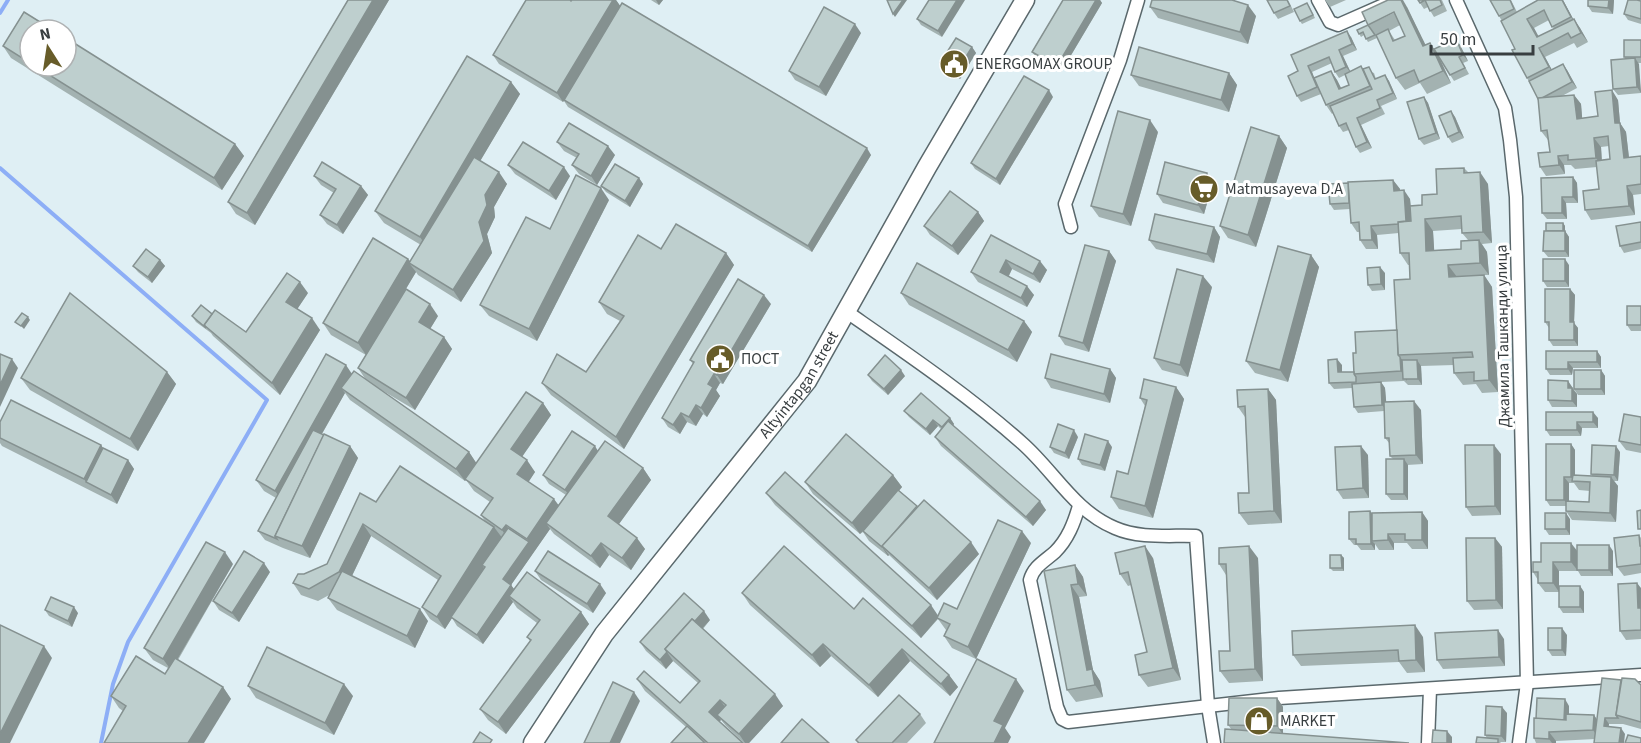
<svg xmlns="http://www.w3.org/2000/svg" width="1641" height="743" font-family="'Source Sans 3',sans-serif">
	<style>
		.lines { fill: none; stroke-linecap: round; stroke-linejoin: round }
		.stream { stroke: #8daef6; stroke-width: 4 }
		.street-casing { stroke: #5a686c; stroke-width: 15 }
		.secondary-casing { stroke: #5a686c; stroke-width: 21 }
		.street { stroke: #fff; stroke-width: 12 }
		.secondary { stroke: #fff; stroke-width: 18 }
		.wall { fill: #a3b2b1; fill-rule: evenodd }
		.shaded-wall { fill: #859190 }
		.building { fill: #becfce; stroke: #859190; stroke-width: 1.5 }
		.labels { text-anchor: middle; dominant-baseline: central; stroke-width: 6; stroke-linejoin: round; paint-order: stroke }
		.poi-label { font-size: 16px; fill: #383e40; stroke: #fff; text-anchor: start }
		.street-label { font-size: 16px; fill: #383e40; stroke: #fff }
	</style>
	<rect width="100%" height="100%" fill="#dfeff4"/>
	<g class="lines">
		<g class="stream">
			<polyline points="0,13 8,0"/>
			<polyline points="0,168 267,400 128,642 113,684 101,743"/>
		</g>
		<g class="street-casing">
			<g id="street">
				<polyline points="1318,0 1330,22 1338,25 1395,0"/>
				<polyline points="1456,0 1505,108 1510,140 1516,197 1527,683 1519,743"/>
				<polyline points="1071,227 1065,204 1120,60 1138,0"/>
				<path d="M847,312C906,353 968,395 1022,443C1054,471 1074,511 1115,528C1140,539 1170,535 1196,536L1208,706L1214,743"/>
				<path d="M1079,506C1074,523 1068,539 1055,552C1045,561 1034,566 1030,580L1057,707L1062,719L1068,722L1279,698L1641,675"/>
				<polyline points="1428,743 1430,689"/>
			</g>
		</g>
		<g class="secondary-casing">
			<g id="secondary">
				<path id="s1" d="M533,743L604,634L807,381L927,167L1025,0"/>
			</g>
		</g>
		<use href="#street" class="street"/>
		<use href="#secondary" class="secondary"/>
	</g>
	<g class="wall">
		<polygon points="348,0 389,0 255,225 236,214 228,202"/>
		<polygon points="572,0 616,0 620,6 871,155 812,252 568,107 564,101 563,102 499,64 493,55"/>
		<polygon points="651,0 663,0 659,5"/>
		<polygon points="929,0 942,37 921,25 917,19"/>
		<polygon points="1063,0 1100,0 1102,3 1061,72 1037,58 1032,52"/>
		<polygon points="1288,0 1294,12 1278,19 1274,13"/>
		<polygon points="1325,0 1346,0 1330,7"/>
		<polygon points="1418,0 1442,0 1447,11 1434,17 1428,7 1424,9"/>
		<path d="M1511,0L1517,12L1538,0H1563L1573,19L1580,28L1588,42L1577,48L1574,43L1545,57L1552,70H1567L1577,88L1562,96L1574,95L1581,104L1582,118L1598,116L1618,100L1620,123L1626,132L1629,157L1641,156V194L1633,195L1635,215L1591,220L1585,210L1599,189L1597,167L1575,169L1571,165H1564L1565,174L1546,176L1540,167L1550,152L1548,140L1541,131L1538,99L1527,78L1515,49L1502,21L1499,16ZM1549,20L1554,29L1538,37L1534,28ZM1609,146L1610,159L1602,160L1601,147Z"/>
		<polygon points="1583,0 1614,0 1613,14 1592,12 1588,6 1588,0"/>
		<polygon points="1641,1 1641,24 1628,20 1624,14"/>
		<polygon points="1309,6 1315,18 1302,24 1300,21"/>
		<polygon points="1150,7 1256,16 1248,44 1158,18"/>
		<path d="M1407,7L1425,45L1430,43L1434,49L1456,39L1460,45L1468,61L1463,63L1469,74L1454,81L1440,59L1451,83L1427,94L1420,83L1405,90L1396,78L1377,36H1376L1377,38L1368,42L1364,35L1361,37L1357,30ZM1400,25L1405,36L1395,40L1389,31Z"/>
		<polygon points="30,30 30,66 66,66 235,144 244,156 222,190 11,58 3,46"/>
		<polygon points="861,33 826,96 795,80 789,71"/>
		<path d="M1351,37L1357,50L1343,56L1350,71L1361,66L1363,69L1374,73L1376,79L1385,75L1389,81L1397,99L1381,106L1385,114L1361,125L1372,148L1360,153L1356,147L1349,130L1343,132L1339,126L1333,113L1332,114L1326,105L1321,94L1301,102L1297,96L1298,71ZM1332,63L1335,72L1339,78L1345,75L1349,85L1341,88L1337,80L1331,71L1314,78L1312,72Z"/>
		<polygon points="1641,40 1641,63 1638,63 1641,93 1618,95 1613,89 1625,58 1624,57"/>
		<polygon points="972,47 976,53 960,79 945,69 940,63"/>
		<polygon points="1229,73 1237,85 1229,112 1139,86 1131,75"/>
		<polygon points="511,82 520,94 480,161 507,184 494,207 495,217 487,234 492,253 461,302 418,275 416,272 381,331 438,316 430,329 444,337 452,349 415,410 368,382 469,452 476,463 543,403 551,415 522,457 535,472 528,482 558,505 566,495 549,484 543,475 598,451 643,468 651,480 619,524 645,549 631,570 609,555 600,568 554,534 550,529 511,585 514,590 581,612 589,624 506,734 488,720 480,709 530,641 527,637 537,623 517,608 513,602 483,644 457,626 452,618 445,629 430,619 422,607 438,580 371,536 352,576 428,621 415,648 337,610 328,598 331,594 318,601 301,595 293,583 304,574 327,564 376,502 485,521 481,515 490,502 474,491 466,480 465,481 350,400 345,393 322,434 350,446 358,458 310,558 283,548 265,540 258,531 276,498 264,491 256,480 352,373 366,380 358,368 366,355 331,335 323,323 408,259 411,262 421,245 384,223 375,211"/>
		<polygon points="1053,97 1000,185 975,169 971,163"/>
		<polygon points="1424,97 1428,103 1440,139 1424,145 1419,139"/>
		<polygon points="1451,111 1455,117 1464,138 1452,143 1448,137"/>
		<polygon points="1158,132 1131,226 1099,217 1091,206"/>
		<polygon points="1279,136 1287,148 1256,247 1228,238 1220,226"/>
		<polygon points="557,142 615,155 597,185 579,174 572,165 577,158 564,151"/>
		<polygon points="508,165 570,176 556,200 515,174"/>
		<path d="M1464,168L1468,172L1488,184L1492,243L1482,244L1487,252L1489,275H1484L1492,287L1498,392L1482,393L1476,384L1463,385L1454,373V365L1421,366L1422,385H1408L1404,381L1381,382L1385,388L1386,402L1421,410L1423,464L1407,465L1408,500H1391L1386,494L1393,459L1390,456V444L1385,438L1384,411L1358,413L1354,407L1352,388L1334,389L1329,383L1342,365V372H1354L1356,353L1397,330L1410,279L1409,265H1408L1400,253L1399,233L1377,235L1378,249H1366L1360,240L1359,232H1357L1351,223L1350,209L1334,210L1330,204L1393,180L1400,189V190L1410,199L1411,206L1422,205L1437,194ZM1462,229V233L1468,240L1461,249L1434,250L1433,231Z"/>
		<polygon points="314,176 361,186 368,195 343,234 327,224 320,215 334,193 321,185"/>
		<polygon points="1573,177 1577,183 1578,203 1566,203 1567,219 1547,219 1542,213"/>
		<polygon points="639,178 643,184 630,207 606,192 601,186"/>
		<polygon points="1213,182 1204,214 1163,203 1157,194"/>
		<polygon points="609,200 537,341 489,316 480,305 550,229"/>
		<polygon points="978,212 984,221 958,255 930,235 924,226"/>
		<polygon points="1641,222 1641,249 1624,253 1620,246"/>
		<polygon points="1563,223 1565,226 1565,231 1569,237 1569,257 1548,257 1543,251 1546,231"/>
		<polygon points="1214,227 1220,237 1214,263 1156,249 1149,240"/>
		<polygon points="991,235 1047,270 1040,283 1012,269 1009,276 1034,295 1027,307 978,282 971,272"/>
		<polygon points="1109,251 1116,261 1089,352 1065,345 1059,336"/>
		<polygon points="726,253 734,265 624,449 551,395 542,383 586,372 620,321 607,314 599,302"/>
		<polygon points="1311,255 1319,267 1288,382 1255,373 1246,361"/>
		<polygon points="160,260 165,266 152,283 138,272 133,266"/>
		<polygon points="1569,265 1569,287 1547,287 1543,281"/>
		<polygon points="1385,273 1385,290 1372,291 1368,285"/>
		<polygon points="1212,287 1188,377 1162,370 1154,358"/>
		<polygon points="1570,289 1575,295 1574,323 1578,328 1578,346 1553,346 1549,340 1549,328 1545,322"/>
		<polygon points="308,293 297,309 320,330 280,395 213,336 211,333 196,322 192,316 212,314 246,332"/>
		<polygon points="901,293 1024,321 1032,332 1017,362 909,305"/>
		<polygon points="771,304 723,384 720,383 716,390 720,396 707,417 703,414 696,426 687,422 680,434 668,427 662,418 693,364 690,360"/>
		<polygon points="1641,306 1641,331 1631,331 1627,325"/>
		<polygon points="1597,351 1601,357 1601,368 1573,368 1572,375 1550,375 1546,369"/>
		<polygon points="1110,369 1116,378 1110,403 1051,388 1045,378"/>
		<polygon points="1601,370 1605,376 1605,395 1578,395 1574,389"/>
		<polygon points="167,372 176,384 138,451 30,390 21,378"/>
		<polygon points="868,375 905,376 888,395 872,381"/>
		<polygon points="1568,381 1577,394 1577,407 1552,407 1548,400"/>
		<polygon points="1176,387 1184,399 1153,518 1119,509 1111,497 1128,474 1145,406 1140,398"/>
		<polygon points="1268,389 1276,400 1282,523 1248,525 1239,513 1249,493 1245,417 1238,407"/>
		<polygon points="904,411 950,418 954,424 953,426 1046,510 1033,526 941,446 935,437 941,429 938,426 930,435 909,417"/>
		<polygon points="1546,412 1598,418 1598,428 1582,428 1581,436 1550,436 1546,430"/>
		<polygon points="1641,417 1641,453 1626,450 1619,441"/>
		<polygon points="0,422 101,445 103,448 128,460 134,469 117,504 2,446 0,443"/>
		<polygon points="1078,437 1069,459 1054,453 1050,447"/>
		<path d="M1571,444L1575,450V475L1592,476L1591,474L1620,452L1618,481H1614L1618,486L1616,522L1572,520L1566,511V506H1550L1546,500ZM1569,483H1574L1579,490L1590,491L1589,502L1569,501Z"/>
		<polygon points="1112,447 1105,471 1082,465 1078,459"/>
		<polygon points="1501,454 1501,515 1472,516 1466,507"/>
		<polygon points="1368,455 1369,498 1343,499 1337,490"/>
		<polygon points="893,475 902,487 899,491 918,507 979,554 937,600 889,555 888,556 869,541 863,532 860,534 813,494 805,482"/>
		<polygon points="766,493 938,616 957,609 1031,543 976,659 952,648 944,636 946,630 938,619 921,638 775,505"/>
		<polygon points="1370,511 1372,514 1422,512 1428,521 1428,549 1412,549 1407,543 1394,543 1394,550 1379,550 1375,544 1375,550 1361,550 1357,545 1354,545 1349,539"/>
		<polygon points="1570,519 1570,535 1549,535 1545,529"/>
		<polygon points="1639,535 1641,538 1641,573 1624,576 1617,567"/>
		<polygon points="1495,538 1502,547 1503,609 1474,610 1467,601"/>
		<polygon points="1577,551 1613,551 1613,576 1581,576 1578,571 1559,571 1559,586 1580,586 1584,592 1584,613 1563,613 1559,607 1559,592 1545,592 1538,583 1538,580 1533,572 1541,562"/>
		<polygon points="1341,555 1344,558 1344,571 1333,571 1330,568"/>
		<polygon points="1153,558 1181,680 1148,687 1139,675 1147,652 1131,585 1128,586 1120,574"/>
		<polygon points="1258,558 1263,681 1229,683 1220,671 1230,651 1226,575 1219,564"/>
		<polygon points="233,564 178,660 223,687 231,699 123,711 119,708 111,696 165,674 168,668 153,660 144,648"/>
		<polygon points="1075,565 1083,577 1087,596 1079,597 1093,670 1100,681 1103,697 1076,702 1067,690 1044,571"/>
		<polygon points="535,571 606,593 593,613 541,580"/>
		<polygon points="270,572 239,622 219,610 213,601"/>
		<polygon points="1641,588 1641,639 1626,640 1620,631"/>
		<polygon points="742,593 854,609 949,675 958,687 950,696 910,661 878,697 831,656 820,667 750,605"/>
		<polygon points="45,610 78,613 72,627 49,616"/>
		<polygon points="710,620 703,629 783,706 749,743 744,743 726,726 721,720 719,722 743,743 671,743 686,727 645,691 637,679 680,703 698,683 673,661 666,669 646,651 640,642"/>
		<polygon points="1567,635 1566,656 1552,656 1548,650"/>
		<polygon points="1423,637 1425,672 1407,673 1399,662 1301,666 1293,655"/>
		<polygon points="1504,639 1505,666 1443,669 1437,660"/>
		<polygon points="1641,685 1641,729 1623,724 1609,724 1608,727 1625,734 1595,739 1556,741 1556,743 1536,743 1534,738 1536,719 1569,706 1569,714 1594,715 1597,720"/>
		<polygon points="248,686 353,696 334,735 256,698"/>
		<polygon points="1277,698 1283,707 1283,734 1232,730 1228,725"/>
		<polygon points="1507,713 1506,742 1500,742 1501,743 1476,743 1487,738 1485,735"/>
		<polygon points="920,714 926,723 907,743 858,743 856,740"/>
	</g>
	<g class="shaded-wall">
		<polygon points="373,0 389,0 255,225 247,213"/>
		<polygon points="613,0 616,0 621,7 563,102 557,93"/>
		<polygon points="656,0 663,0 659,5"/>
		<polygon points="903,0 907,0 895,17 893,14"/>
		<polygon points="957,0 965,0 942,37 938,31"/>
		<polygon points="1096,0 1100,0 1102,3 1061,72 1057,66"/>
		<polygon points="1401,0 1403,0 1407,7 1432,58 1423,46"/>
		<polygon points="1562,0 1563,0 1577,26 1571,17"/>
		<polygon points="1609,0 1614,0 1613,14 1608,8"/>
		<polygon points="1248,5 1256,16 1248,44 1240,32"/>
		<polygon points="1527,19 1534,28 1544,46 1537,37"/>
		<polygon points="1574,19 1580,28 1588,42 1581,33"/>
		<polygon points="855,24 861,33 826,96 819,87"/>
		<polygon points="1347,31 1351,37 1357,50 1352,44"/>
		<polygon points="1456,39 1460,45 1468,61 1463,55"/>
		<polygon points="1430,43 1438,55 1451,83 1443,71"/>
		<polygon points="972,47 976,53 960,79 956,73"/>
		<polygon points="1539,48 1545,57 1555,76 1549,67"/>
		<polygon points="1339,50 1343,56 1351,73 1346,67"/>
		<polygon points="1635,58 1639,64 1641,93 1637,87"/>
		<polygon points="1563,64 1567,70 1577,88 1572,82"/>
		<polygon points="1308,66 1312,72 1321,94 1317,87"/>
		<polygon points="1331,71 1337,80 1346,98 1339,89"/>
		<polygon points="1229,73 1237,85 1229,112 1221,100"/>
		<polygon points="1385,75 1389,81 1397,99 1393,93"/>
		<polygon points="511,82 520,94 428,249 420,237"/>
		<polygon points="1049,90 1053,97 1000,185 996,179"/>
		<polygon points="1612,90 1618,100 1620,123 1626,132 1630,167 1624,158 1615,123"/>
		<polygon points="1574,95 1581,104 1583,128 1577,119"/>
		<polygon points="1424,97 1428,103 1440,139 1436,133"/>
		<polygon points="1451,111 1455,117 1464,138 1459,132"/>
		<polygon points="1357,118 1361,125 1372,148 1367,142"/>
		<polygon points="1150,120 1158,132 1131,226 1123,214"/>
		<polygon points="1279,136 1287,148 1256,247 1248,235"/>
		<polygon points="1594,138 1601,147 1602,167 1596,158"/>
		<polygon points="235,144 244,156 222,190 214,178"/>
		<polygon points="608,146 615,155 597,185 591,176"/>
		<polygon points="867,148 871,155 812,252 808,246"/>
		<polygon points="1558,156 1564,165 1565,174 1559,165"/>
		<polygon points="564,167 570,176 556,200 549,191"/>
		<polygon points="499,172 507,184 494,207 495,217 487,234 492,253 461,302 453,290 479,222 485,195"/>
		<polygon points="1480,172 1488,184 1492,243 1483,232"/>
		<polygon points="1207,173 1213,182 1204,214 1198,205"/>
		<polygon points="1573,177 1577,183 1578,203 1573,197"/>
		<polygon points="639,178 643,184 630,207 625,201"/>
		<polygon points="1393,180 1400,189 1400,200 1394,191"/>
		<polygon points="361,186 368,195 343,234 337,225"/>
		<polygon points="1627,186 1633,195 1635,215 1629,206"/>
		<polygon points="601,188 609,200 537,341 529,329"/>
		<polygon points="1404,190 1410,199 1412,233 1406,224"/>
		<polygon points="1562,197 1566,203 1567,219 1562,213"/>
		<polygon points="978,212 984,221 958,255 952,246"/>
		<polygon points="1425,219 1433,231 1435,263 1426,251"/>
		<polygon points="1563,223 1565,226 1565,231 1569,237 1569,257 1565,251 1563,234"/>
		<polygon points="1371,226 1377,235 1378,249 1372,240"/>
		<polygon points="1214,227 1220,237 1214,263 1207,254"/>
		<polygon points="1479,240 1487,252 1489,275 1480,263"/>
		<polygon points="1109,251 1116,261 1089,352 1083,343"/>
		<polygon points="726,253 734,265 624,449 616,437"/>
		<polygon points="1311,255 1319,267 1288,382 1280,370"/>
		<polygon points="408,259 414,266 409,263 416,272 366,355 358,343"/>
		<polygon points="1565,259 1569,265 1569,287 1565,281"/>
		<polygon points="160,260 165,266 152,283 148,277"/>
		<polygon points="1006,260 1012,269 1006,281 1000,272"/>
		<polygon points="1040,261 1047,270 1040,283 1033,274"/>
		<polygon points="1448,265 1457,277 1449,277"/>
		<polygon points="1380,267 1385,273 1385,290 1381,284"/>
		<polygon points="1484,275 1492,287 1498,392 1489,380"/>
		<polygon points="1203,276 1212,287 1188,377 1180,365"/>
		<polygon points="300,282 308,293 294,314 286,302"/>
		<polygon points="1027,286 1034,295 1027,307 1021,298"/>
		<polygon points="1570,289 1575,295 1574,323 1578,328 1578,346 1574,340 1570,322"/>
		<polygon points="764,295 771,304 723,384 717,375"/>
		<polygon points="430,304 438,316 427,334 419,322"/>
		<polygon points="28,317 30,320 24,329 21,326"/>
		<polygon points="312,318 320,330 280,395 272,383"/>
		<polygon points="1024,321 1032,332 1017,362 1008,350"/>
		<polygon points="444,337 452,349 415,410 406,398"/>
		<polygon points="1597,351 1601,357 1601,368 1597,362"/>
		<polygon points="1400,357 1407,366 1407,381 1401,371"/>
		<polygon points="12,359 18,368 0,407 0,385"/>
		<polygon points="1337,359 1342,365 1342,379 1338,372"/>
		<polygon points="1417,360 1421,366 1422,385 1418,379"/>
		<polygon points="1568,362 1573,368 1572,375 1568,369"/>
		<polygon points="346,365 354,377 341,388 345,393 283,502 275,491"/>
		<polygon points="1110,369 1116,378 1110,403 1104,394"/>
		<polygon points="901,370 905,376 888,395 884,389"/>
		<polygon points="1601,370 1605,376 1605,395 1601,389"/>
		<polygon points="167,372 176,384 138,451 130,439"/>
		<polygon points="714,374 720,383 716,390 720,396 707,417 701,408 708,384"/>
		<polygon points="1568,381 1572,387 1572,394 1568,388"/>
		<polygon points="1381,382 1385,388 1387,411 1382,405"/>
		<polygon points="1176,387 1184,399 1153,518 1145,506"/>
		<polygon points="1572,388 1577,394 1577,407 1572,401"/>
		<polygon points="1268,389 1276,400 1282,523 1274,511"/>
		<polygon points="1414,401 1421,410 1423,464 1416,455"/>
		<polygon points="543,403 551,415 519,461 511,449"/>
		<polygon points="696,405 703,414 696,426 689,417"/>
		<polygon points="1593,412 1598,418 1598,428 1593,422"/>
		<polygon points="681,413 687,422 680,434 673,425"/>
		<polygon points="950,418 954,424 946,434 942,427"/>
		<polygon points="933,420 938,426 930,435 926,429"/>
		<polygon points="1577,422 1582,428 1581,436 1577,430"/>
		<polygon points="1074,430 1078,437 1069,459 1065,453"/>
		<polygon points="1108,441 1112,447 1105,471 1100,465"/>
		<polygon points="1571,444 1575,450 1575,481 1574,481 1571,477"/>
		<polygon points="101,445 109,457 86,482 92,491 84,479"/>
		<polygon points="1494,445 1501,454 1501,515 1495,506"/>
		<polygon points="350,446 358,458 310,558 302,546"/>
		<polygon points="595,446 601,456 572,499 565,490"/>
		<polygon points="1361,446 1368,455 1369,498 1363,488"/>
		<polygon points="1616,446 1620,452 1618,481 1614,475"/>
		<polygon points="469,452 477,464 465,481 456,469"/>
		<polygon points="1404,459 1408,465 1408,500 1404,494"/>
		<polygon points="128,460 134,469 117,504 111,495"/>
		<polygon points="527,460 535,472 526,486 517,474"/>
		<polygon points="643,468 651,480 616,528 608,516"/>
		<polygon points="893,475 902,487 860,534 852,523"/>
		<polygon points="1564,477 1569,483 1569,506 1564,500"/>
		<polygon points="1611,477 1618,486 1616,522 1610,513"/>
		<polygon points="554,499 563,511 546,523 550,529 511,585 518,594 509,596 513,602 483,644 477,635 503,579 529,542 527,539"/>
		<polygon points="1040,501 1046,510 1033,526 1026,517"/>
		<polygon points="1370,511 1375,517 1372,541 1375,544 1375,550 1371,544"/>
		<polygon points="1422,512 1428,521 1428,549 1422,540"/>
		<polygon points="1566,513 1570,519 1570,535 1566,529"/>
		<polygon points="363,524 371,536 348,584 339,572"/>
		<polygon points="506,525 514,537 510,542 502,530"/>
		<polygon points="494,527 503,539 482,565 484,568 445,629 437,617"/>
		<polygon points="1022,531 1031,543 976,659 968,647"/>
		<polygon points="1388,534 1394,543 1394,550 1388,540"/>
		<polygon points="637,538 645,549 631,570 622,558"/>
		<polygon points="1495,538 1502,547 1503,609 1496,600"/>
		<polygon points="971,542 979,554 937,600 929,588"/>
		<polygon points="601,543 609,555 600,568 591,556"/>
		<polygon points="1571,543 1578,552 1578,571 1571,562"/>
		<polygon points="1609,545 1613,551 1613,576 1609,570"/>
		<polygon points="882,546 889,555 888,556 882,547"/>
		<polygon points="1145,546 1153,558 1181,680 1173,668"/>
		<polygon points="1249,546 1258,558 1263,681 1255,669"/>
		<polygon points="225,552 233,564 171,670 163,659"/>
		<polygon points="1341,555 1344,558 1344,571 1342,568"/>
		<polygon points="1553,562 1559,571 1559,592 1553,583"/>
		<polygon points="264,563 270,572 239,622 232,613"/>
		<polygon points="1075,565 1083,577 1087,596 1078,584"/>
		<polygon points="1637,583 1641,588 1641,612 1638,608"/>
		<polygon points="600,584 606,593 593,613 587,604"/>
		<polygon points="1071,585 1079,597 1093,670 1100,681 1103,697 1095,685 1087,670"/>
		<polygon points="1580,586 1584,592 1584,613 1580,607"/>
		<polygon points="931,605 939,617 921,638 912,626"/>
		<polygon points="74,607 78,613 72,627 68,621"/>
		<polygon points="420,609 428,621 415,648 407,636"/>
		<polygon points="704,611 710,620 675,658 667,651"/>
		<polygon points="581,612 589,624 506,734 498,722"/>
		<polygon points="1415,625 1423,637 1425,672 1416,660"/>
		<polygon points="1562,628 1567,635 1566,656 1562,650"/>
		<polygon points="1498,630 1504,639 1505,666 1499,657"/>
		<polygon points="823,644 831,656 820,667 812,655"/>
		<polygon points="44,646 52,658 10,743 0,743 0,734"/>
		<polygon points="902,649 910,661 878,697 869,685"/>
		<polygon points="667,652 673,661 666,669 660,660"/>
		<polygon points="949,675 958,687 950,696 941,684"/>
		<polygon points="1016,679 1024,691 1005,728 1011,737 1008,743 994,743 994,721"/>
		<polygon points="344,684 353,696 334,735 325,723"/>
		<polygon points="223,687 231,699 204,743 188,743"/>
		<polygon points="634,692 640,701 620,743 610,743"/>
		<polygon points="775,694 783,706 749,743 745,743 739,734"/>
		<polygon points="1277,698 1283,707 1283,735 1277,726"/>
		<polygon points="1565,699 1569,706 1569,729 1564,722"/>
		<polygon points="720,700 729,712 717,715 721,720 717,724 709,712"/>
		<polygon points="1502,707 1507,713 1506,742 1501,736"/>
		<polygon points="1594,715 1600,724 1599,739 1593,730"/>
		<polygon points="1605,718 1609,724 1608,732 1604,726"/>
		<polygon points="1621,728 1625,734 1624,743 1619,743"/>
		<polygon points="1447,731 1452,737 1452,743 1447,743"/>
		<polygon points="1549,732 1556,741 1556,743 1552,743 1549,739"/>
	</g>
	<g class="building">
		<polygon points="348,0 373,0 247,213 228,202"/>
		<polygon points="526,0 570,0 571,1 572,0 613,0 557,93 493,55"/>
		<polygon points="887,0 903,0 893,14"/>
		<polygon points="929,0 957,0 938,31 917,19"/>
		<polygon points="1063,0 1096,0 1057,66 1032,52"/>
		<polygon points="1152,0 1232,0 1248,5 1240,32 1150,7"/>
		<polygon points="1267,0 1287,0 1290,6 1274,13"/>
		<polygon points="1388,0 1401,0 1423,46 1430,43 1443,71 1419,82 1414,70 1396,78 1376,35 1388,29 1393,41 1405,36 1394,12 1368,25 1362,12"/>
		<polygon points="1418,0 1440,0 1442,5 1430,11 1425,0 1420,3"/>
		<polygon points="1490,0 1510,0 1514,9 1499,16"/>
		<polygon points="1538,0 1562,0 1571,17 1552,27 1544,10 1527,19 1537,37 1574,19 1581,33 1571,38 1568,33 1539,48 1549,67 1527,78 1512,50 1515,49 1501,21"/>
		<polygon points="1588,0 1609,0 1608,8 1588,6"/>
		<polygon points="1628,0 1637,0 1641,1 1641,19 1624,14"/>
		<polygon points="622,3 867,148 808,246 564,100"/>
		<polygon points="1307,3 1313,15 1300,21 1294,9"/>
		<polygon points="824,7 855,24 819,87 789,71"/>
		<polygon points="24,12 53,30 30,30 30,63 3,46"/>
		<polygon points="1368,25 1375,35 1366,39 1363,32 1359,34 1357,30"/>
		<polygon points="1347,31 1352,44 1339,50 1346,67 1335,72 1329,57 1308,66 1317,87 1297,96 1288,76 1298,71 1291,55"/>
		<polygon points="66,38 235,144 214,178 35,66 66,66"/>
		<polygon points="956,38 972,47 956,73 940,63"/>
		<polygon points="1456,39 1463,55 1459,57 1465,68 1450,75 1434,49"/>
		<rect x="1624" y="40" width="17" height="17"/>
		<polygon points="1139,47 1229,73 1221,100 1131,75"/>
		<polygon points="467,56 511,82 420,237 375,211"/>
		<polygon points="1635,58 1637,87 1613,89 1611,60"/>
		<polygon points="1563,64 1572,82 1542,98 1538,99 1529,81"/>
		<polygon points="1361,66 1370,86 1326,105 1314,78 1331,71 1339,89 1349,85 1345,74"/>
		<polygon points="1369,67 1375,79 1385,75 1393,93 1377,100 1380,108 1357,118 1367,142 1356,147 1346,123 1339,126 1330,106 1372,89 1363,69"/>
		<polygon points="1024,76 1049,90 996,179 971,163"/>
		<polygon points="1612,90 1615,123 1620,123 1624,158 1641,156 1641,184 1627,186 1629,206 1585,210 1583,191 1599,189 1596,161 1610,159 1608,136 1594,138 1596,158 1568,160 1568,155 1558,156 1559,165 1540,167 1538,153 1550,152 1547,130 1541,131 1538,98 1574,95 1577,119 1598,116 1595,92"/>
		<polygon points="1424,97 1436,133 1419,139 1407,102"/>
		<polygon points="1118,111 1150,120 1123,214 1091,206"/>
		<polygon points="1451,111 1459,132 1448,137 1439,116"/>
		<polygon points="569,123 608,146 591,176 572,165 579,154 557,142"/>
		<polygon points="1251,127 1279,136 1248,235 1220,226"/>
		<polygon points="523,142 564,167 549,191 508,165"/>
		<polygon points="474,157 499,172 485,195 487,205 479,222 484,241 453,290 409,263"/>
		<polygon points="322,162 361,186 337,225 320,215 336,189 314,176"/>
		<polygon points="1165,162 1207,173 1198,205 1157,194"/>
		<polygon points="615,164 639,178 625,201 601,186"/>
		<polygon points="1464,168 1464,173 1480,172 1483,232 1462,233 1461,216 1425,219 1426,251 1461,249 1461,241 1479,240 1480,263 1448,265 1449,277 1484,275 1489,380 1474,381 1474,372 1454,373 1453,358 1473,357 1472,352 1398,355 1394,280 1410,279 1409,253 1400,253 1398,222 1411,221 1410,206 1422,205 1422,195 1437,194 1436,169"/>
		<polygon points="576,175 601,188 529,329 480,305 526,217 550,229"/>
		<polygon points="1573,177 1573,197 1562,197 1562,213 1542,213 1541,178"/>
		<polygon points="1393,180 1394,191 1404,190 1406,221 1398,222 1398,224 1371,226 1372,240 1360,240 1359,222 1351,223 1348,182"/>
		<polygon points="1348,183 1349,203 1330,204 1328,184"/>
		<polygon points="950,191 978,212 952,246 924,226"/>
		<polygon points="1155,214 1214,227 1207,254 1149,240"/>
		<polygon points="1641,222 1641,242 1620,246 1616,226"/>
		<rect x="1546" y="223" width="17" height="8"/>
		<polygon points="676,224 726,253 616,437 542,383 557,354 586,372 624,316 599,302 638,235 661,249"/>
		<polygon points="1544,231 1565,231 1565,251 1543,251"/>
		<polygon points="991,235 1040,261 1033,274 1006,260 1000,272 1027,286 1021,298 971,272"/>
		<polygon points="373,238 408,259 358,343 323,323"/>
		<polygon points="1085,245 1109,251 1083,343 1059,336"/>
		<polygon points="1278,246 1311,255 1280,370 1246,361"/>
		<polygon points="146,249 160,260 148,277 133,266"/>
		<rect x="1543" y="259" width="22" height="22"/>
		<polygon points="917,263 1024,321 1008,350 901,293"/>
		<polygon points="1380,267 1381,284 1368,285 1367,268"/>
		<polygon points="1177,269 1203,276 1180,365 1154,358"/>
		<polygon points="287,273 300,282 286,302 312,318 272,383 204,325 215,310 246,332"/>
		<polygon points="738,279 764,295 717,375 714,374 708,384 713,387 701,408 696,405 689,417 681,413 673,425 662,418 694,362 690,360"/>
		<polygon points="406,289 430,304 419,322 444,337 406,398 358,368"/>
		<polygon points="1545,289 1570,289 1570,322 1574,322 1574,340 1549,340 1549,322 1545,322"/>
		<polygon points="70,293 167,372 130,439 21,378"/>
		<polygon points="201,305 212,314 204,325 206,328 192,316"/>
		<rect x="1627" y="306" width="14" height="19"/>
		<polygon points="22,313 28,317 21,326 15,322"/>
		<polygon points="1397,330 1398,355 1400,357 1401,371 1354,374 1353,353 1356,353 1355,332"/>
		<polygon points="1546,351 1597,351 1597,362 1568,362 1568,369 1546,369"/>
		<polygon points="0,354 12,359 0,385"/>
		<polygon points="326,354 346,365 275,491 256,480"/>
		<polygon points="1051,354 1110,369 1104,394 1045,378"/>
		<polygon points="885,355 901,370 884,389 868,375"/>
		<polygon points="1337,359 1338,372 1354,372 1354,374 1356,377 1356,382 1329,383 1328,360"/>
		<polygon points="1402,360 1417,360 1418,379 1403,379"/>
		<rect x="1574" y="370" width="27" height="19"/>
		<polygon points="354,371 469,452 456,469 341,388"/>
		<polygon points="1144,379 1176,387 1145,506 1111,497 1117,471 1128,474 1147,400 1140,398"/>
		<polygon points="1548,380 1568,381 1568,388 1572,388 1572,401 1548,400"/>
		<polygon points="1381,382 1382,405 1354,407 1352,384"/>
		<polygon points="1268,389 1274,511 1239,513 1238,493 1249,493 1245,406 1238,407 1237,390"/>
		<polygon points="526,392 543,403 511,449 527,460 517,474 554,499 527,539 506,525 502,530 481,515 493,498 465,479"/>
		<polygon points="921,393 950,418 942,427 933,420 926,429 904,411"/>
		<polygon points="11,400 101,445 84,479 0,438 0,422"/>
		<polygon points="1414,401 1416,455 1390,456 1389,438 1385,438 1384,402"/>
		<polygon points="1546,412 1593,412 1593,422 1577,422 1577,430 1546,430"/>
		<polygon points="1624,414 1641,417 1641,445 1619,441"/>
		<polygon points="948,421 1040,501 1026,517 935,437"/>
		<polygon points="1058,424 1074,430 1065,453 1050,447"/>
		<polygon points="313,430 324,435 275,536 277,539 258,531"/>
		<polygon points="572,431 595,446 565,490 543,475"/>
		<polygon points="324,434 350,446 302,546 275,536"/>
		<polygon points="846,434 893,475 852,523 805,482"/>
		<polygon points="1085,434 1108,441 1100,465 1078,459"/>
		<polygon points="605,441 643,468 608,516 637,538 622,558 601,543 591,556 546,523"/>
		<polygon points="1546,444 1571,444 1571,477 1564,477 1564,500 1546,500"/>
		<polygon points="1465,445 1494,445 1495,506 1466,507"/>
		<polygon points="1592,445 1616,446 1614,475 1591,474"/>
		<polygon points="1361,446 1363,488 1337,490 1335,447"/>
		<polygon points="103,448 128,460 111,495 86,482"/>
		<rect x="1386" y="459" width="18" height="35"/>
		<polygon points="400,466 494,527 437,617 422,607 441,576 363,524 339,572 309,589 293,583 298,574 304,574 327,564 360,493 376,502"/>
		<polygon points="785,472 931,605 912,626 766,493"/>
		<polygon points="1573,475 1611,477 1610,513 1566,511 1566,501 1589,502 1590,482 1572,481"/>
		<polygon points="898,490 917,506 882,547 863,531"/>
		<polygon points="924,500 971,542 929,588 882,546"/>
		<polygon points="1641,510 1641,529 1638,529 1637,511"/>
		<polygon points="1370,511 1371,544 1356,544 1356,539 1349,539 1349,512"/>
		<polygon points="1422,512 1422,540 1405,540 1405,534 1388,534 1388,540 1372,541 1372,513"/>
		<rect x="1545" y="513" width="21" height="16"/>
		<polygon points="998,520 1022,531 968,647 944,636 950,624 937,618 944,603 957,609"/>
		<polygon points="508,528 529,542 503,579 511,585 477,635 451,617 485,567 482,565"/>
		<polygon points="1639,535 1640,546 1641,546 1641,564 1617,567 1614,538"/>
		<polygon points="1466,538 1495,538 1496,600 1467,601"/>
		<polygon points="206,542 225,552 163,659 144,648"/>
		<polygon points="1541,543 1571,543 1571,562 1553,562 1553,583 1538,583 1538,572 1533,572 1533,562 1541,562"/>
		<rect x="1577" y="545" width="32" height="25"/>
		<polygon points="784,546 854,609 863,598 949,675 941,684 902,649 869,685 823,644 812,655 742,593"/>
		<polygon points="1145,546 1173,668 1139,675 1135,655 1147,652 1128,572 1120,574 1115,553"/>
		<polygon points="1249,546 1255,669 1220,671 1219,651 1230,651 1226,564 1219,564 1219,548"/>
		<polygon points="244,551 264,563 232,613 213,601"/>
		<polygon points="548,551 600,584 587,604 535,571"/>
		<polygon points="1330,555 1341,555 1342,568 1330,568"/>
		<polygon points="1075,565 1078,584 1071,585 1087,670 1092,669 1095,685 1067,690 1044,571"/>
		<polygon points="342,571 420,609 407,636 328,598"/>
		<polygon points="527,572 581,612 498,722 480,709 531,640 527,637 540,620 509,596"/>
		<polygon points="1637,583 1638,608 1641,608 1641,630 1620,631 1618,584"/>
		<rect x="1559" y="586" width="21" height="21"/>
		<polygon points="684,593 704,611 695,621 692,619 665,649 667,652 660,660 640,642"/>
		<polygon points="51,597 74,607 68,621 45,610"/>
		<polygon points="692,619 775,694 739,734 717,715 726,705 720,700 709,712 743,743 708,743 637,679 644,671 680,703 700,681 665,649"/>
		<polygon points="0,625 44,646 0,734"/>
		<polygon points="1415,625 1416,660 1399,661 1398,650 1293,655 1292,631"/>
		<rect x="1548" y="628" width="14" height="22"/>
		<polygon points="1498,630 1499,657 1437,660 1435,633"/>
		<polygon points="267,647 344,684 325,723 248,686"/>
		<polygon points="136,656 165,674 175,658 223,687 188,743 104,743 126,706 111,696"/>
		<polygon points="977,659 1016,679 994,721 1003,725 994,743 934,743"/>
		<polygon points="1602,678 1621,680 1616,715 1618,718 1605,718 1604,726 1621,728 1619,743 1594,743"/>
		<polygon points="1622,678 1635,679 1641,685 1641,722 1616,715"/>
		<polygon points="613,682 634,692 610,743 584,743"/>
		<polygon points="899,695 920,714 892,743 859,743 856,740"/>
		<polygon points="1229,698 1277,698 1277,726 1228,725"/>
		<polygon points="1537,698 1565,699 1564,720 1536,719"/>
		<polygon points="1486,706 1502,707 1501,736 1485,735"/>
		<polygon points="1566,714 1594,715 1593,730 1549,732 1549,739 1534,738 1534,718 1566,720"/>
		<polygon points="802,719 829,743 781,743"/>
		<polygon points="687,726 705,743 671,743"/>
		<polygon points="1225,729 1409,743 1224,743"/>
		<polygon points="1433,730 1447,731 1447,743 1432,743"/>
		<polygon points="480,732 492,740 490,743 473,743"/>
		<polygon points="1628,735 1641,738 1641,743 1625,743"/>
		<polygon points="1477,737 1498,739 1498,743 1476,743"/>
	</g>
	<defs>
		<g id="civic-disc" transform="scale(1.5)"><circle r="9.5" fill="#675c29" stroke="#fff"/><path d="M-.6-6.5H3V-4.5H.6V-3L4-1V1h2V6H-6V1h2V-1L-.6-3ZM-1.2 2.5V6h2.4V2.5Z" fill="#fff"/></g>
		<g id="supermarket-disc" transform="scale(1.5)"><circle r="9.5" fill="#675c29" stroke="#fff"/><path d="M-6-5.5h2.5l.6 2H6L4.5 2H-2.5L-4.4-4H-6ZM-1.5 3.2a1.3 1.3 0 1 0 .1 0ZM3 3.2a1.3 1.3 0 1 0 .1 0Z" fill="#fff"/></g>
		<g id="shop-disc" transform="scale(1.5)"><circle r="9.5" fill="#675c29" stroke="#fff"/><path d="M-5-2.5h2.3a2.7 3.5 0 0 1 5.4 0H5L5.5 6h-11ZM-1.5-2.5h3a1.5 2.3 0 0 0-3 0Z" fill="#fff"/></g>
	</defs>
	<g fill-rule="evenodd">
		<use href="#civic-disc" x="954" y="64"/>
		<use href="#supermarket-disc" x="1204" y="189"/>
		<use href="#civic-disc" x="720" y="359"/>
		<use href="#shop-disc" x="1259" y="721"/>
	</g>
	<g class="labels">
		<g class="poi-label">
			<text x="975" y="64">ENERGOMAX GROUP</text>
			<text x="1225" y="189">Matmusayeva D.A</text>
			<text x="741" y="359">ПОСТ</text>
			<text x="1280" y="721">MARKET</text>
		</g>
		<g class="street-label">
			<text transform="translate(1503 336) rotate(-91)">Джамила Ташканди улица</text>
			<text stroke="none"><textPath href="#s1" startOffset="447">Altyintapgan street</textPath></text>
		</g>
	</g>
	<g transform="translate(48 48) rotate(348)"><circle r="28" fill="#ffffff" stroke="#afb2b3" stroke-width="1.5"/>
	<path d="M0-4.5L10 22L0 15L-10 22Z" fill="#675c29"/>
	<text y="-9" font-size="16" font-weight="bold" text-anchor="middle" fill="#383e40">N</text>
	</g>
	<path d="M1431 45v9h102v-9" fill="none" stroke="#383e40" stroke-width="3"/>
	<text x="1440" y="45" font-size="18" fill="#383e40" stroke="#ffffff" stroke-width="4.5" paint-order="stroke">50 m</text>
</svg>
